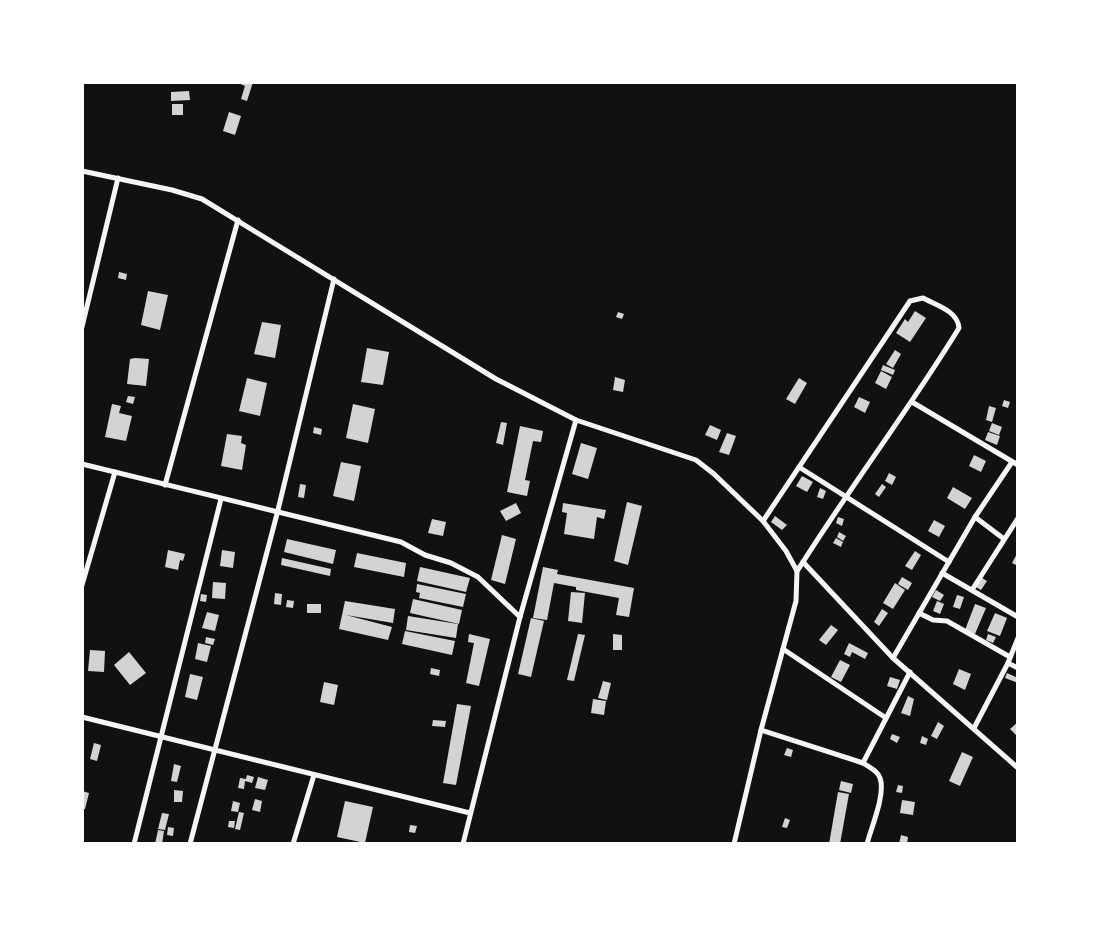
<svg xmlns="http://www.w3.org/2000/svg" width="1100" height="926" font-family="Arial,sans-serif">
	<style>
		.building { fill: #d3d3d3 }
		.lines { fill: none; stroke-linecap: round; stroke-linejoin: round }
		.minor { stroke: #f5f5f5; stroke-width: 5 }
	</style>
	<rect width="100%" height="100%" fill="#111"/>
	<g class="building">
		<polygon points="236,82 253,82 247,101 241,99 245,86"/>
		<polygon points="189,91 190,100 171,101 171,92"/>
		<rect x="172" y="104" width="11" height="11"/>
		<polygon points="229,112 241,116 235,135 223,131"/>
		<polygon points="119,272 127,274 126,280 118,278"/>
		<polygon points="148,291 168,295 160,330 141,325"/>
		<polygon points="915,311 926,318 910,342 896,333 905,319 908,322"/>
		<polygon points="618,312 624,314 622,319 616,317"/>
		<polygon points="262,322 281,325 275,358 254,354"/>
		<polygon points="367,348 389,352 383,385 361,382"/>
		<polygon points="895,350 901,354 893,368 886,364"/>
		<polygon points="135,358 149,359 146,386 127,384 130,359"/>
		<polygon points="883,365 895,370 893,375 881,370"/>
		<polygon points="881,371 892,377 886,389 875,383"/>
		<polygon points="615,377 625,380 623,392 613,390"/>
		<polygon points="247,378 267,383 260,416 239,411"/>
		<polygon points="799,378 807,383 795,404 786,399"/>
		<polygon points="128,396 135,397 133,404 126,402"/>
		<polygon points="859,397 870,402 865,413 854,407"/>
		<polygon points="1004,400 1010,402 1008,408 1002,406"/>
		<polygon points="112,404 121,406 119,413 132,416 126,441 105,437"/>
		<polygon points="353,404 375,409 368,443 346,438"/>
		<polygon points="989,406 996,408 992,422 986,420"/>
		<polygon points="501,422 507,423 503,445 496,443"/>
		<polygon points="992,423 1002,427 999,435 989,431"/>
		<polygon points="710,425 721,430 717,440 705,435"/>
		<polygon points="520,426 543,431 541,442 533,441 525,480 530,481 527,496 507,492"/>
		<polygon points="314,427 322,429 321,435 313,433"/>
		<polygon points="988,432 1000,436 997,445 985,440"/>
		<polygon points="727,433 736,436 729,455 719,452"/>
		<polygon points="227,434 242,436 241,443 246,445 242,470 221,466"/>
		<polygon points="581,443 597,448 588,479 572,474"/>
		<polygon points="974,455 986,461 981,472 969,466"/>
		<polygon points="341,462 361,466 354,501 333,496"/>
		<polygon points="889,473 896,477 892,485 885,481"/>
		<polygon points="802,476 813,482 807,492 796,486"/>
		<polygon points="300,484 306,485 304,498 298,497"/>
		<polygon points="882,484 886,487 879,497 875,494"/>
		<polygon points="953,487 972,498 965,509 947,498"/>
		<polygon points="820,488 826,491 823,499 817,497"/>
		<polygon points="627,502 642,506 628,565 614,561"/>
		<polygon points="516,503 521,513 506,521 500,511"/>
		<polygon points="563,503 606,510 604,519 597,517 594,539 564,534 567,513 562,512"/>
		<polygon points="775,516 787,525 782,530 771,522"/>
		<polygon points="838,517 844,519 842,526 836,523"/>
		<polygon points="432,519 446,522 443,536 428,533"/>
		<polygon points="934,520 945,526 939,537 928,531"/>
		<polygon points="839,532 846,536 843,541 837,537"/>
		<polygon points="502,535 516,539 505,584 491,580"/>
		<polygon points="836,538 843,542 841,547 833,543"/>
		<polygon points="287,539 336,550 333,564 284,552"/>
		<polygon points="168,550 185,554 183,561 180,560 178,570 165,567"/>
		<polygon points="222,550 235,552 233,568 220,566"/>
		<polygon points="915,551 921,555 912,570 905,566"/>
		<polygon points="1018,552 1018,566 1012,563"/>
		<polygon points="357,553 406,563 404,577 354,567"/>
		<polygon points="282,558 331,569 330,576 281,565"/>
		<polygon points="420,567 470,578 466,592 417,581"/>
		<polygon points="543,567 558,570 557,574 634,588 629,617 616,615 619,598 576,590 576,587 554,583 547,620 533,618"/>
		<polygon points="902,577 912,583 908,590 898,584"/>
		<polygon points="982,578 987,581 981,590 976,587"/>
		<polygon points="213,582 226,583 225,599 212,598"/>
		<polygon points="895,583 905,590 893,609 883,603"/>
		<polygon points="417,584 466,594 463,607 419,598 420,593 416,592"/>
		<polygon points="936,590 944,595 940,601 932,597"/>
		<polygon points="571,592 585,593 582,623 568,621"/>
		<polygon points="275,593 282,594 281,605 274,604"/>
		<polygon points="201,594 207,595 206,602 200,601"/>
		<polygon points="957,595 964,597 960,609 953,607"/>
		<polygon points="413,599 462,610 459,624 410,613"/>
		<polygon points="287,600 294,601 293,608 286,607"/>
		<polygon points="345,601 395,609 393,623 346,615 392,627 388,640 339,629"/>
		<polygon points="937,601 944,604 940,614 933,611"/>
		<rect x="307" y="604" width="14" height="9"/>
		<polygon points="975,604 986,608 975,634 965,630"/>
		<polygon points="882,609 888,613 879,626 874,622"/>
		<polygon points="207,612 219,615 215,631 202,628"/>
		<polygon points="995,613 1007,618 1000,636 987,631"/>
		<polygon points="408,616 458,624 456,638 406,630"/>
		<polygon points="531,618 544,621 531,677 518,674"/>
		<polygon points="831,625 838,630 826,645 819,640"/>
		<polygon points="405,631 455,641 452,655 402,644"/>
		<polygon points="469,634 490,639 479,686 466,683 474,643 468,642"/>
		<polygon points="578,634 585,635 574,681 567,680"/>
		<polygon points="613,634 622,635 622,650 613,650"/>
		<polygon points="988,634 996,637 993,643 986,640"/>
		<polygon points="206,637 215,639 213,645 205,643"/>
		<polygon points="198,643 211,646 207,662 195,659"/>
		<polygon points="849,643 868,653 865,659 852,652 850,657 844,654"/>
		<polygon points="90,650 105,651 104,672 88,671"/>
		<polygon points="129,652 146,673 130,685 114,665"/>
		<polygon points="840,660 850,665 841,682 831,677"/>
		<polygon points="431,668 440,670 439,676 430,674"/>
		<polygon points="959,669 971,674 965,690 953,684"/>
		<polygon points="1007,673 1018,678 1018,683 1005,678"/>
		<polygon points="190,674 203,677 197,700 185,697"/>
		<polygon points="890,677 900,680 897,689 887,686"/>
		<polygon points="603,681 611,683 607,700 598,698"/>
		<polygon points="324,682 338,685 334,705 320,702"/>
		<polygon points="908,696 914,699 910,716 901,713"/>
		<polygon points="593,699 606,701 604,715 591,713"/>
		<polygon points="457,704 471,706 456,785 443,783"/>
		<polygon points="433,720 446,721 445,727 432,726"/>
		<polygon points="938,722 944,726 937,739 931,736"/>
		<polygon points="1018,722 1018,737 1010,729"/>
		<polygon points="892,734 900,737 897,743 890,739"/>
		<polygon points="922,736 928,739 926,745 920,743"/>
		<polygon points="94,743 101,745 97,761 90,759"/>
		<polygon points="787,748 793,750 791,757 784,755"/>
		<polygon points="962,752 973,757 960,786 949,781"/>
		<polygon points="174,764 181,766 177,782 171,781"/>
		<polygon points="247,775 254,777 252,783 245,781 244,789 238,788 240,778 246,779"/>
		<polygon points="258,777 268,780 265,790 255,788"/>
		<polygon points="841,781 853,784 851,793 839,790"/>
		<polygon points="898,785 903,786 902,793 896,792"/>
		<polygon points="174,790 183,791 182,802 174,802"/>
		<polygon points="82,791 89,793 85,809 82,809"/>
		<polygon points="838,792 849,794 840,844 829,844"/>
		<polygon points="255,799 262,801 260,812 252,810"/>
		<polygon points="902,800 915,802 913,815 900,813"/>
		<polygon points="233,801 240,803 238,812 231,811"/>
		<polygon points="345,801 373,807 365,843 337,837"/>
		<polygon points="239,812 244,813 240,830 235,829"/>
		<polygon points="162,813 169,814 165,830 158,829"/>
		<polygon points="785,818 790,820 787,828 782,827"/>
		<polygon points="229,821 235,821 234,828 228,827"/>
		<polygon points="410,825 417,826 415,833 409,832"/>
		<polygon points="168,827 174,828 173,836 167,835"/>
		<polygon points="158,830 164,831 162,844 155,844"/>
		<polygon points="901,835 908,837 907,844 899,844"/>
	</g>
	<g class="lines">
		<g class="minor">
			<polyline points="82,171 172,190 202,199 496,379 576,420 696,460 714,474 763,521 786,551 797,571 796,601 761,730 734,844"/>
			<polyline points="82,327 118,178"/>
			<polyline points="912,402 1018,465"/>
			<polyline points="82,464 401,542 425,555 451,563 478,577 520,617"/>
			<polyline points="799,467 949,562"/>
			<polyline points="165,485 238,220"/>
			<polyline points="975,517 1004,539"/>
			<path d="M763,521L910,301L923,298C936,305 958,311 959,328C910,408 853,483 803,562"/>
			<polyline points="797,571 803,562 893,658 1018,768"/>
			<polyline points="942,573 1018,617"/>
			<polyline points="82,585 115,472"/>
			<polyline points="972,590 1018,518"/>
			<polyline points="919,613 933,620 947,621 1010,657"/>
			<polyline points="783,649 886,718"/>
			<polyline points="893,658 975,517 1012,462"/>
			<polyline points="1008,663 1018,668"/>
			<polyline points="82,717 470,813"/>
			<polyline points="974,728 1008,663 1018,638"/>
			<path d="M761,730L863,763C869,767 878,771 880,778C886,794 871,828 867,844"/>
			<polyline points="863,763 910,672"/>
			<polyline points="134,844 221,499"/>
			<polyline points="190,844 277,514 334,279"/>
			<polyline points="293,844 314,775"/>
			<polyline points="463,844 520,617 576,420"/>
		</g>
	</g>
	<rect width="1100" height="926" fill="none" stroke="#ffffff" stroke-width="168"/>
</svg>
